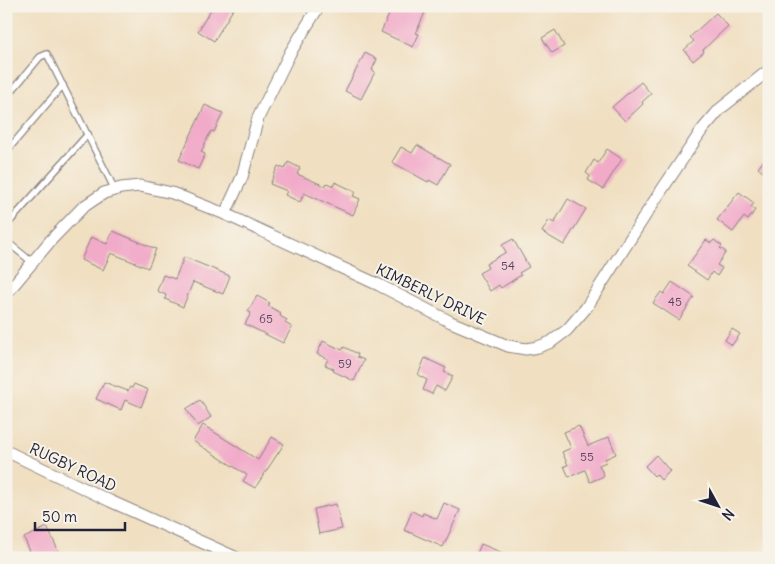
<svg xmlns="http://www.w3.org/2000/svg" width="775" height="564" font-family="Delius,sans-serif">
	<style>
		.building { fill: #f1abc9 }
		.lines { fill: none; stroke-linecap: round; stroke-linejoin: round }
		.service-casing { stroke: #89807e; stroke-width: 8 }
		.minor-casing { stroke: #89807e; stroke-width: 13 }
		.service { stroke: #fff; stroke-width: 5.5 }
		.minor { stroke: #fff; stroke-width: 11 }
		.labels { text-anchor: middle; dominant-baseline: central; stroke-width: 4; stroke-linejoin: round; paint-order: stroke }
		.number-label { font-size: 12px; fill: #56445e }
		.street-label { font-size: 15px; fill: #22223b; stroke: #f7f3e8 }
	</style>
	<rect width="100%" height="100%" fill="#f7f3e8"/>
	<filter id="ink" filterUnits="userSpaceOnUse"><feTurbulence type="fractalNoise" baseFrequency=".02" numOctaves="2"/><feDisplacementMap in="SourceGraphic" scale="10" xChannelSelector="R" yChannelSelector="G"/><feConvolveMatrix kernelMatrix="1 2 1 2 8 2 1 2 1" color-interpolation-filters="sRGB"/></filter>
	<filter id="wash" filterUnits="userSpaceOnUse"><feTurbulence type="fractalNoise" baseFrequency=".0096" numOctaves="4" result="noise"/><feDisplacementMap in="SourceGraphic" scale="20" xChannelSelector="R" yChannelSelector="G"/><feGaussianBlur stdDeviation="1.12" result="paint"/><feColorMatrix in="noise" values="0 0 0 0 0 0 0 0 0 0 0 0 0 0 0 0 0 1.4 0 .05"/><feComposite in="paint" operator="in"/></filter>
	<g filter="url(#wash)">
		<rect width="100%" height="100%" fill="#f0dfc1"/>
		<g id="blocks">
			<g class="building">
				<polygon points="213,6 235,6 214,41 198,31"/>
				<polygon points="393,6 417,6 426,10 416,33 419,34 413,47 381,32"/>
				<polygon points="716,13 728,26 703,50 704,52 693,61 684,50 694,41 690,37"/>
				<polygon points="555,30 564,46 552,53 542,38"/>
				<polygon points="365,53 377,59 372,70 375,72 361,99 345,91"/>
				<polygon points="641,82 651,94 642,102 643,104 625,121 612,107"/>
				<polygon points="205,105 223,113 214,132 211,131 201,152 205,154 198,169 179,160"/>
				<polygon points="417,145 450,164 438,185 429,180 428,182 392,162 401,147 412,153"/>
				<polygon points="607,149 622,159 603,189 588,180 590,176 586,173 594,160 598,163"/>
				<polygon points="769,154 769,177 758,168"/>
				<polygon points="288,162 300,168 297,174 325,186 327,183 333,186 335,182 356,192 353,196 360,199 353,215 304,193 300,202 285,195 287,191 270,184 278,166 285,169"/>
				<polygon points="739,192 754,203 751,207 755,210 748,220 744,217 733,232 717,220"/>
				<polygon points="568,199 586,209 564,245 542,232 549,220 554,223"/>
				<polygon points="113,231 156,249 148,268 111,253 103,270 81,260 91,237 107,244"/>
				<polygon points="513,239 529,267 519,273 521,275 501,288 499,285 490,291 479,273 488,268 486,264 506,252 502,245"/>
				<polygon points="706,240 711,243 714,240 722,246 720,248 726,252 717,265 722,268 717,276 712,272 707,280 687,266"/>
				<polygon points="184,257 230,276 223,294 193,282 183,307 165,299 166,295 157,291 163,275 175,279"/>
				<polygon points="672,282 694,297 679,320 653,303 661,292 664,294"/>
				<polygon points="257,296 270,303 268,306 281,313 280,316 287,320 285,323 292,327 283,343 245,324 251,313 248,311"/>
				<polygon points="732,329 740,334 732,345 725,340"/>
				<polygon points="323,341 342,350 344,347 358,354 357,357 364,360 354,381 333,371 334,369 325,365 328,359 317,354"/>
				<polygon points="425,358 446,368 444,372 453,376 445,391 436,386 432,394 423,390 427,380 418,375"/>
				<polygon points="104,382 128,391 130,387 132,388 134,384 148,390 141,407 125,400 121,410 96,399"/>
				<polygon points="200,400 211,417 198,426 186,409"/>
				<polygon points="203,425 258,460 272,437 284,444 255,488 243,481 247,475 193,441"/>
				<polygon points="579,426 588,446 609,437 616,454 605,459 606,462 599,465 604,476 590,482 585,470 569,477 564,466 568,465 562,452 571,448 564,432"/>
				<polygon points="656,455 670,471 661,480 656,474 654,476 645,466"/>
				<polygon points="444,503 460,510 443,547 404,530 412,511 422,516 423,513 437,519"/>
				<polygon points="336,504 342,529 319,534 314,509"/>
				<polygon points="47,527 62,558 33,558 24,538"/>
				<polygon points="481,544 515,558 475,558"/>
			</g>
		</g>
	</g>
	<g filter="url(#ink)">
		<use href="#blocks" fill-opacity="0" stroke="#89807e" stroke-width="1"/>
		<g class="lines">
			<g class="service-casing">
				<g id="service">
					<polyline points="6,98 40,57 47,54 115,190"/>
					<polyline points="6,152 63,85"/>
					<polyline points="6,226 88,134"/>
					<polyline points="6,241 32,262"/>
				</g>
			</g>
			<g class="minor-casing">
				<g id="minor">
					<polyline points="225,214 242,177 258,118 290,53 319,6"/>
					<polyline points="6,294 51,240 83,207 104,193 121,188 140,186 172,193 225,214 379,285 451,322 508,346 526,349 538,347 551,342 567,330 586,308 655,200 702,130 720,109 769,70"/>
					<polyline points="6,451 110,501 237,558"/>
				</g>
			</g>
			<use href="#service" class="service"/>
			<use href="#minor" class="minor"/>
		</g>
	</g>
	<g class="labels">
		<g class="number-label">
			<text x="508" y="265">54</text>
			<text x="675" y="301">45</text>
			<text x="266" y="318">65</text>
			<text x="345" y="363">59</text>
			<text x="587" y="456">55</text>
		</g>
		<g class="street-label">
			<text transform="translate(431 294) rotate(26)">KIMBERLY DRIVE</text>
			<text transform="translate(73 467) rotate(25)">RUGBY ROAD</text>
		</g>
	</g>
	<rect width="775" height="564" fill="none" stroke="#f7f3e8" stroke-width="25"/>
	<g transform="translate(718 506) rotate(130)" stroke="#f7f3e8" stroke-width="4" paint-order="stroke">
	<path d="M0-4L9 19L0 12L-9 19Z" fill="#22223b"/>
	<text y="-8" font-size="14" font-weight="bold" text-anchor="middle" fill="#22223b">N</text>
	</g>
	<path d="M35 522v8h90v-8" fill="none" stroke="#22223b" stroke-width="2.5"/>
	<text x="42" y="522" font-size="15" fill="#22223b" stroke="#f7f3e8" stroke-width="4" paint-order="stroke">50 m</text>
</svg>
